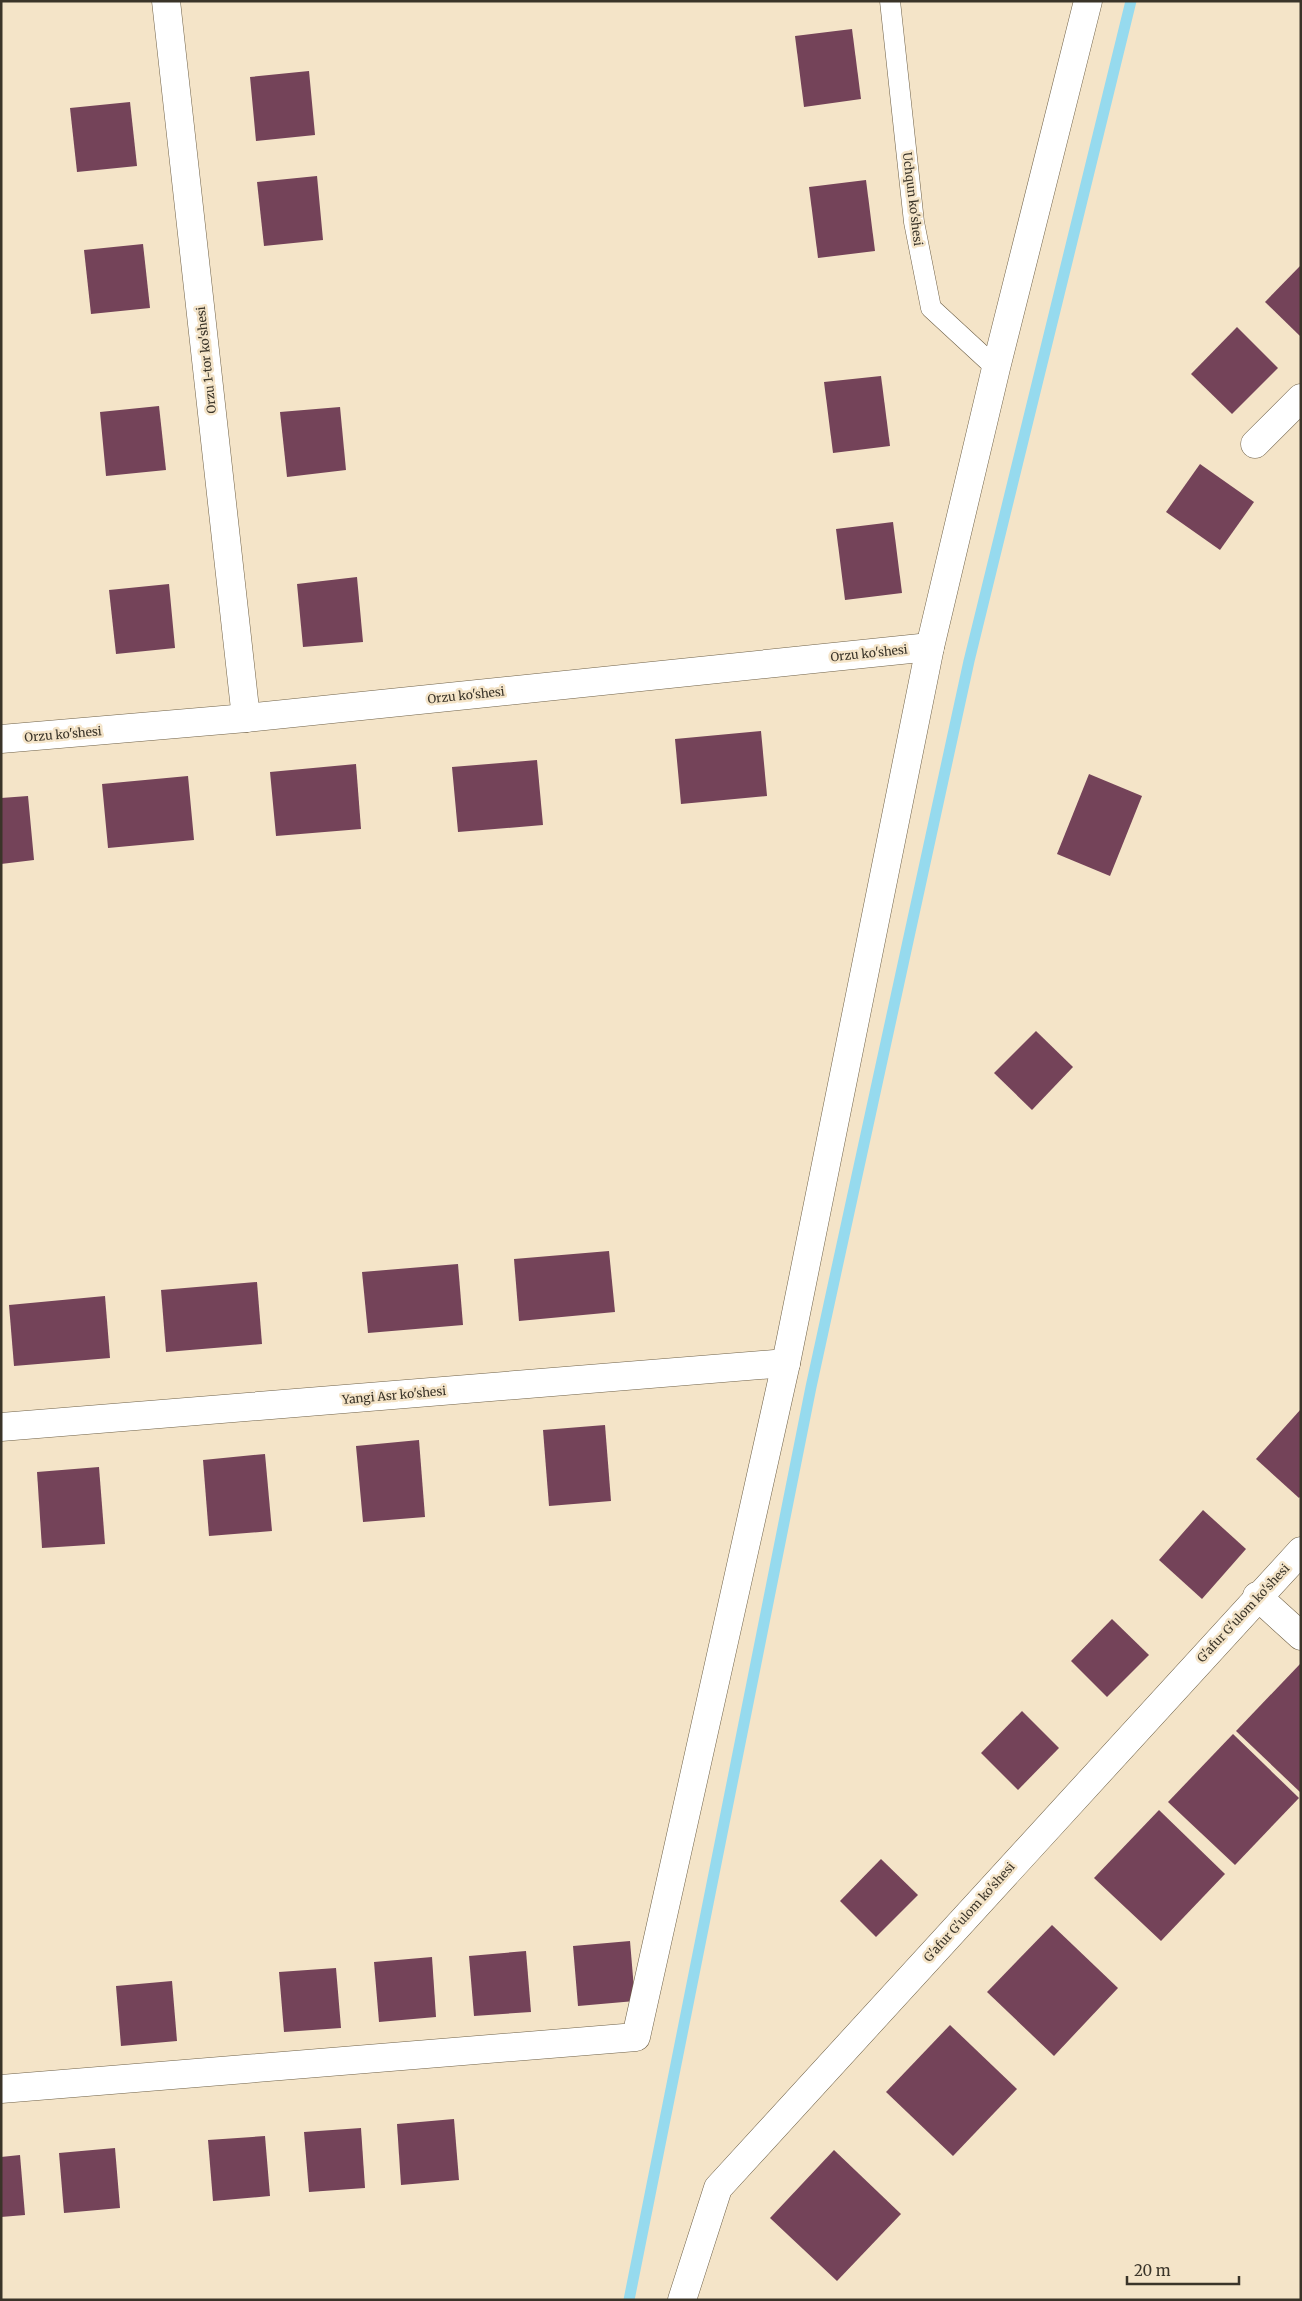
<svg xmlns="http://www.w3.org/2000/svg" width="1302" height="2301" font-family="Merriweather,serif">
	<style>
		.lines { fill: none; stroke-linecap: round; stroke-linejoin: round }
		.stream { stroke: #96daee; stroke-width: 11 }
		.building { fill: #744359 }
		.service-casing { stroke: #6f6148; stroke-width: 21 }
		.minor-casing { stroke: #6f6148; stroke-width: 29 }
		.service { stroke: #fff; stroke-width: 20 }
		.minor { stroke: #fff; stroke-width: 28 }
		.labels { text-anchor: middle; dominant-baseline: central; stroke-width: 5; stroke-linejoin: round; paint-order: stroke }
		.street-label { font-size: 12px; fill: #3a3429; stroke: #f4e4c8 }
	</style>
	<rect width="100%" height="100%" fill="#f4e4c8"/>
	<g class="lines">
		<polyline class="stream" points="629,2300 811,1387 969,661 1131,1"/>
	</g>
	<g class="building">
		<polygon points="852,29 861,99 804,107 795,36"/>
		<polygon points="309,71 315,135 256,141 250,77"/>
		<polygon points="130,102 137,166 77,172 70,108"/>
		<polygon points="317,176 323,240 264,246 257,182"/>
		<polygon points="866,180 875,251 818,258 809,187"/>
		<polygon points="143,244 150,308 91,314 84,250"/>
		<polygon points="1301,265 1301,337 1265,302"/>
		<polygon points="1237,327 1278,368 1232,414 1191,374"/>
		<polygon points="881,376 890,446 833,453 824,382"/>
		<polygon points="159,406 166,470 106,476 100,412"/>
		<polygon points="340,407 346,470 287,477 280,412"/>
		<polygon points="1200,464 1254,502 1220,550 1166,512"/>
		<polygon points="893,522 902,593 845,600 836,529"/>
		<polygon points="357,577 363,642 303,647 297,584"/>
		<polygon points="169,584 175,648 116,654 109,590"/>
		<polygon points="761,731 767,796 681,804 675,739"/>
		<polygon points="537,760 543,825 458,832 452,767"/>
		<polygon points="356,764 361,829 276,836 270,772"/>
		<polygon points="1089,774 1142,796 1110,876 1057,854"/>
		<polygon points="188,776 194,840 108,848 102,784"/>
		<polygon points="28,796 34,860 1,864 1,798"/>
		<polygon points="1036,1031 1073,1067 1032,1110 994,1073"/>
		<polygon points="609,1251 615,1312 519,1321 514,1259"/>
		<polygon points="458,1264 463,1325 368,1333 362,1272"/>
		<polygon points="257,1282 262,1344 166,1352 161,1290"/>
		<polygon points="105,1296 110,1358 14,1366 9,1305"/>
		<polygon points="1301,1409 1301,1496 1299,1498 1256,1459"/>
		<polygon points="605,1425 611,1501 549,1506 543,1430"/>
		<polygon points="419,1440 425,1517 363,1522 356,1446"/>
		<polygon points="265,1454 272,1531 209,1536 203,1460"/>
		<polygon points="99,1467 105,1544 42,1548 37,1472"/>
		<polygon points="1203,1510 1246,1549 1202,1599 1159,1560"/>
		<polygon points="1112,1619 1149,1655 1107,1697 1071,1661"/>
		<polygon points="1301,1663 1301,1793 1236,1731"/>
		<polygon points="1022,1711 1059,1748 1018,1790 981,1753"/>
		<polygon points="1233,1734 1299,1798 1235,1865 1168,1802"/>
		<polygon points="1159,1810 1225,1874 1161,1941 1094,1878"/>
		<polygon points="881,1859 918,1895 876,1937 840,1901"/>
		<polygon points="1052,1925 1118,1988 1054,2056 987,1992"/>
		<polygon points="630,1941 635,2001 578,2006 573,1946"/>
		<polygon points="526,1951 531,2012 474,2016 469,1956"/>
		<polygon points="432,1957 436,2017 379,2022 374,1962"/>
		<polygon points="336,1968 341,2028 284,2032 279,1972"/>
		<polygon points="172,1981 177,2041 121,2046 116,1986"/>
		<polygon points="950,2025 1017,2089 953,2156 886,2092"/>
		<polygon points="454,2119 459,2180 401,2185 397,2124"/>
		<polygon points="361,2128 365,2188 309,2192 304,2132"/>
		<polygon points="265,2136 270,2196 213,2201 208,2140"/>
		<polygon points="115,2148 120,2208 64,2213 59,2153"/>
		<polygon points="834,2150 901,2214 837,2281 770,2218"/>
		<polygon points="20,2155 25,2215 1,2217 1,2157"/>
	</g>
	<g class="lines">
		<g class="service-casing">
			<polyline id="service" points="890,1 914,222 931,308 996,368"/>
		</g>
		<g class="minor-casing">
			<g id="minor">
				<polyline points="166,1 246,718"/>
				<polyline points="1255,444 1301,398"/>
				<polyline points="1,739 246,718 930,647"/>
				<polyline points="1,1427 786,1363"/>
				<polyline points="1257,1596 1301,1636"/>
				<polyline points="1,2089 636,2037 786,1363 930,647 996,368 1088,1"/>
				<polyline points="682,2300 718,2188 1301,1551"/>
			</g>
		</g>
		<use href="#service" class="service"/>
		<use href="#minor" class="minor"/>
	</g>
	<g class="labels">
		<g class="street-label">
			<text transform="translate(913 199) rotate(83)">Uchqun ko'shesi</text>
			<text transform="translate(206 360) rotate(-96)">Orzu 1-tor ko'shesi</text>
			<text transform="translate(869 653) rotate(-6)">Orzu ko'shesi</text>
			<text transform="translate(466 695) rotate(-6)">Orzu ko'shesi</text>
			<text transform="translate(63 734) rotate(-5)">Orzu ko'shesi</text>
			<text transform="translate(394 1395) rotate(-5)">Yangi Asr ko'shesi</text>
			<text transform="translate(1243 1613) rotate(-47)">G'afur G'ulom ko'shesi</text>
			<text transform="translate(969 1912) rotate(-48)">G'afur G'ulom ko'shesi</text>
		</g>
	</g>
	<rect width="1302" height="2301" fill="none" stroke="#3a3429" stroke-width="5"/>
	<path d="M1127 2276v8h112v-8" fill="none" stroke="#3a3429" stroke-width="2.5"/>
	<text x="1134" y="2276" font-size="15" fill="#3a3429" stroke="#f4e4c8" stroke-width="4" paint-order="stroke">20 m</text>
</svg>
